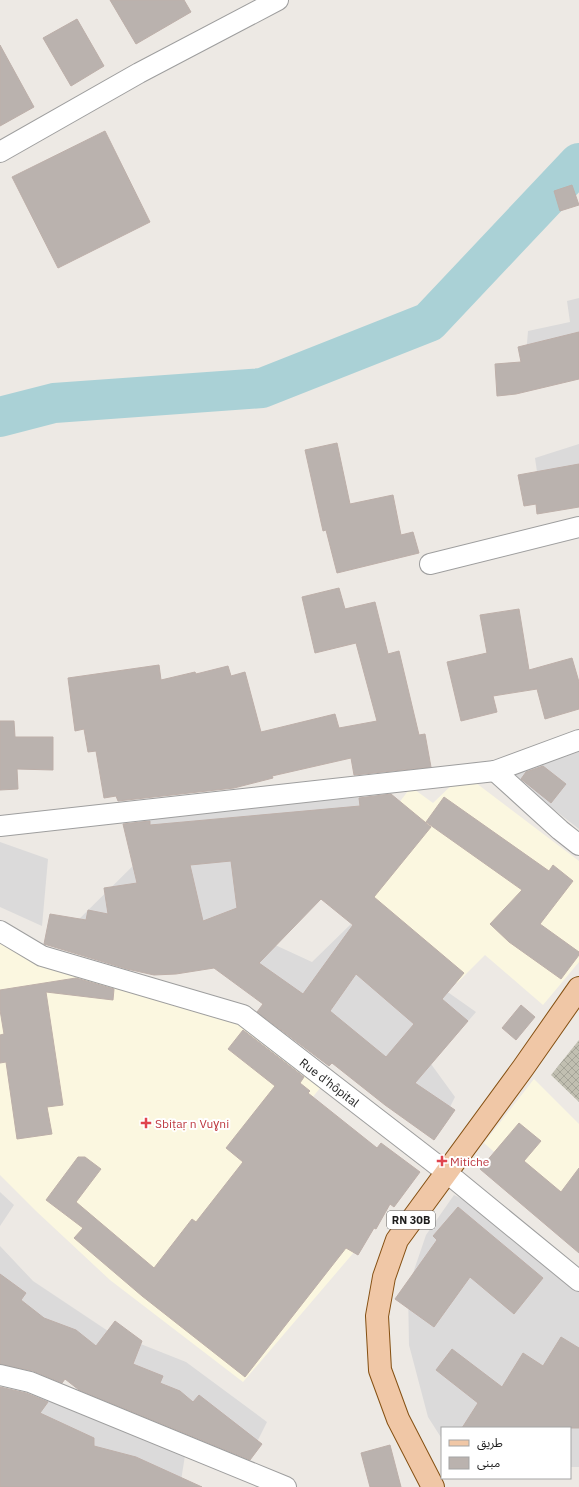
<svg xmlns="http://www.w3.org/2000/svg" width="579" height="1487" font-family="'IBM Plex Sans','Noto Sans Arabic',sans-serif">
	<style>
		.residential { fill: #dbdada }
		.education { fill: #fbf7e0 }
		.construction { fill: url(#construction-cross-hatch) }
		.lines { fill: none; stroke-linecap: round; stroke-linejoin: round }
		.river { stroke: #aad1d6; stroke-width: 40 }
		.building { fill: #bab2ae; stroke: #bdafa9; fill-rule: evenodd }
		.minor-casing { stroke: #9e9e9e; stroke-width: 22 }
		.primary-casing { stroke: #855012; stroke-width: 24 }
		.minor { stroke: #fff; stroke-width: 20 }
		.primary { stroke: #f0c7a6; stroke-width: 22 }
		.health-dot { fill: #e0444e; stroke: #fff; stroke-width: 1.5 }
		.labels { text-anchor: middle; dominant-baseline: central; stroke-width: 4; stroke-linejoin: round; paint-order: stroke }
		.shield { fill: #fff; stroke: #616161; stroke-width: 1 }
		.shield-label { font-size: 11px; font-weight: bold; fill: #1d1d1d }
		.street-label { font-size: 12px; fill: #1d1d1d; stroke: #fff }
		.health-label { font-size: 12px; fill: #be3a42; stroke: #fff; text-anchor: start }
	</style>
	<defs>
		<pattern id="construction-cross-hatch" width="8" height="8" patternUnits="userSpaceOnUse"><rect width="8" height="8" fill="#c1bfb1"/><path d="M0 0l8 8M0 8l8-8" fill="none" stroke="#a5a498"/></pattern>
	</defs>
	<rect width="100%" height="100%" fill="#ede9e4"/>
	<g class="residential">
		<polygon points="579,298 579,367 524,380 528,331 570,322 567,301"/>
		<polygon points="579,444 579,496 542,506 535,458"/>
		<polygon points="579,750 579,829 511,776"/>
		<polygon points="377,796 273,944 312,962 351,924 476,1012 431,1064 455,1097 440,1127 219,959 67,931 150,849 134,808 263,805"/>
		<polygon points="0,842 48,859 42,926 0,907"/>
		<polygon points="0,1192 14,1205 0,1226"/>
		<polygon points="454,1195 477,1206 579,1287 579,1467 570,1467 570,1428 442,1428 442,1439 428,1417 409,1345 408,1288 426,1235"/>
		<polygon points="0,1246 33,1281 108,1331 186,1362 267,1422 257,1442 0,1350"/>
		<polygon points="0,1390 59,1399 186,1449 180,1487 136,1487"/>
	</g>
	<g class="education">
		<polygon points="457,780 476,783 579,861 579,962 543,1005 485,955 457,983 346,907 348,870 411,787 433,803"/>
		<polygon points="0,931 33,947 245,1014 329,1077 255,1168 355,1251 243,1382 110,1280 36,1211 0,1175"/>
		<polygon points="534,1079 579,1124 579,1227 484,1143"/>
	</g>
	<polygon class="construction" points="579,1040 579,1102 551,1075"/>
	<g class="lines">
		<polyline class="river" points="0,417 54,403 262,388 429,322 579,163"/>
	</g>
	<g class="building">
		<polygon points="110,0 184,0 191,12 136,44"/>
		<polygon points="77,19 104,66 71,86 43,38"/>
		<polygon points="0,45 34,107 0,126"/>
		<polygon points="105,131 150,222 58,268 12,177"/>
		<polygon points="572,185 579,205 560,211 554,191"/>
		<polygon points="579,332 579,379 516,394 497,396 495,364 521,362 518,347"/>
		<polygon points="337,443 350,504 393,495 401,535 413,532 419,553 337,573 326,530 323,531 305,450"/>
		<polygon points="579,464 579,507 537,514 536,504 524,506 518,475"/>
		<polygon points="339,588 345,609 375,602 388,654 399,651 419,735 425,734 431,767 354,775 351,758 272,776 273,778 234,788 118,801 116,796 104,798 96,751 88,752 84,729 75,731 68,678 159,665 161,680 195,672 196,674 228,666 231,676 245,672 261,732 335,714 339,728 377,721 356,643 315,653 302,597"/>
		<polygon points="519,609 529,670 572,658 579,682 579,709 545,719 537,689 493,696 497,712 461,721 447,662 487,653 480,615"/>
		<polygon points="0,721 14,721 15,737 53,737 53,770 17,769 18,789 0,790"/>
		<polygon points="543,766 566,784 551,803 521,779 526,772"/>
		<path d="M391,794L431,827L374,897L464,973L442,999L468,1021L415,1083L455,1110L434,1140L385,1105L332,1063L329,1066L257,1012L263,1004L214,968L176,974L154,975L127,969L44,944L50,914L86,920L88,910L108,914L104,888L137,883L123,824L150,821V825L360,806L359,798ZM231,861L237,908L203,921L190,865ZM321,899L353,925L303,994L259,963ZM356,974L414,1024L386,1057L330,1011Z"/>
		<polygon points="444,797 549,871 553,865 573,881 540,924 579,952 579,955 561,979 509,942 490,924 522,890 426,822"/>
		<polygon points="76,978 114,989 113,1000 46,992 63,1105 47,1107 52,1134 17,1139 6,1062 0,1063 0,1035 4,1034 0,1010 0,990"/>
		<polygon points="521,1005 535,1017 516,1040 502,1028"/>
		<polygon points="243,1030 304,1077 300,1083 310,1091 308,1093 377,1148 381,1143 420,1172 394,1207 390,1204 376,1229 374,1228 358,1255 346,1248 245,1377 142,1296 74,1238 83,1228 46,1200 78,1157 85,1157 101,1169 76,1202 154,1268 192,1219 196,1222 243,1162 226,1148 275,1086 228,1049"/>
		<polygon points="519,1123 541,1141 524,1161 561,1192 579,1168 579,1253 480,1169"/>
		<polygon points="458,1207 543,1278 514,1314 470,1277 434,1327 395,1299 437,1240 433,1236"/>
		<polygon points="0,1274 26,1293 21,1300 44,1318 76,1330 96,1346 115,1321 142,1341 133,1364 163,1376 160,1383 180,1391 193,1402 199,1395 262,1444 250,1460 79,1390 65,1379 62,1383 33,1371 0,1364"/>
		<polygon points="561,1337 579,1348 579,1428 462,1428 478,1403 436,1370 452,1349 502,1387 523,1353 543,1366"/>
		<polygon points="0,1387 26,1393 48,1402 40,1413 94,1438 94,1446 136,1457 202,1487 0,1487"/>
		<polygon points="390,1445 401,1487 370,1487 361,1453"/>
	</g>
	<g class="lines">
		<g class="minor-casing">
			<g id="minor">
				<polyline points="0,152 139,73 278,0"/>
				<polyline points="430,564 579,527"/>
				<polyline points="579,740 495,771 560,830 579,845"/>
				<polyline points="0,826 495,771"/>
				<path id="s1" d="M0,931L42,956L243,1015L446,1172L579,1281"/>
				<polyline points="0,1375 30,1382 286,1487"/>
			</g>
		</g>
		<g class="primary-casing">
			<polyline id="primary" points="433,1487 398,1419 380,1370 377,1316 384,1277 397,1240 523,1068 579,988"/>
		</g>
		<use href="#minor" class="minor"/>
		<use href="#primary" class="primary"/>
	</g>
	<g class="health-dot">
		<path d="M144 1117h4v4h4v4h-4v4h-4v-4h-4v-4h4z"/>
		<path d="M440 1155h4v4h4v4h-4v4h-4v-4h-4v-4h4z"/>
	</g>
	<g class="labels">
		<rect class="shield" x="387" y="1211" width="48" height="18" rx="3"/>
		<g class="shield-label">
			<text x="411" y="1220">RN 30B</text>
		</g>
		<g class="street-label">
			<text stroke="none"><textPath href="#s1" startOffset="368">Rue d'hôpital</textPath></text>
		</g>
		<g class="health-label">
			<text x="155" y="1123">Sbiṭaṛ n Vuɣni</text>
			<text x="450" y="1161">Mitiche</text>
		</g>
	</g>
	<rect x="441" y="1427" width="130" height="52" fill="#ffffff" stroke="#a5a5a5"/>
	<rect x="449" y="1440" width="20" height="6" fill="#f0c7a6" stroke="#a5a5a5"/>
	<text x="477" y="1447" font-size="12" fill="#1d1d1d">طريق</text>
	<rect x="449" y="1457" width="20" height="12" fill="#bab2ae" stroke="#a5a5a5"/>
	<text x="477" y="1467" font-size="12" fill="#1d1d1d">مبنى</text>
</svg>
